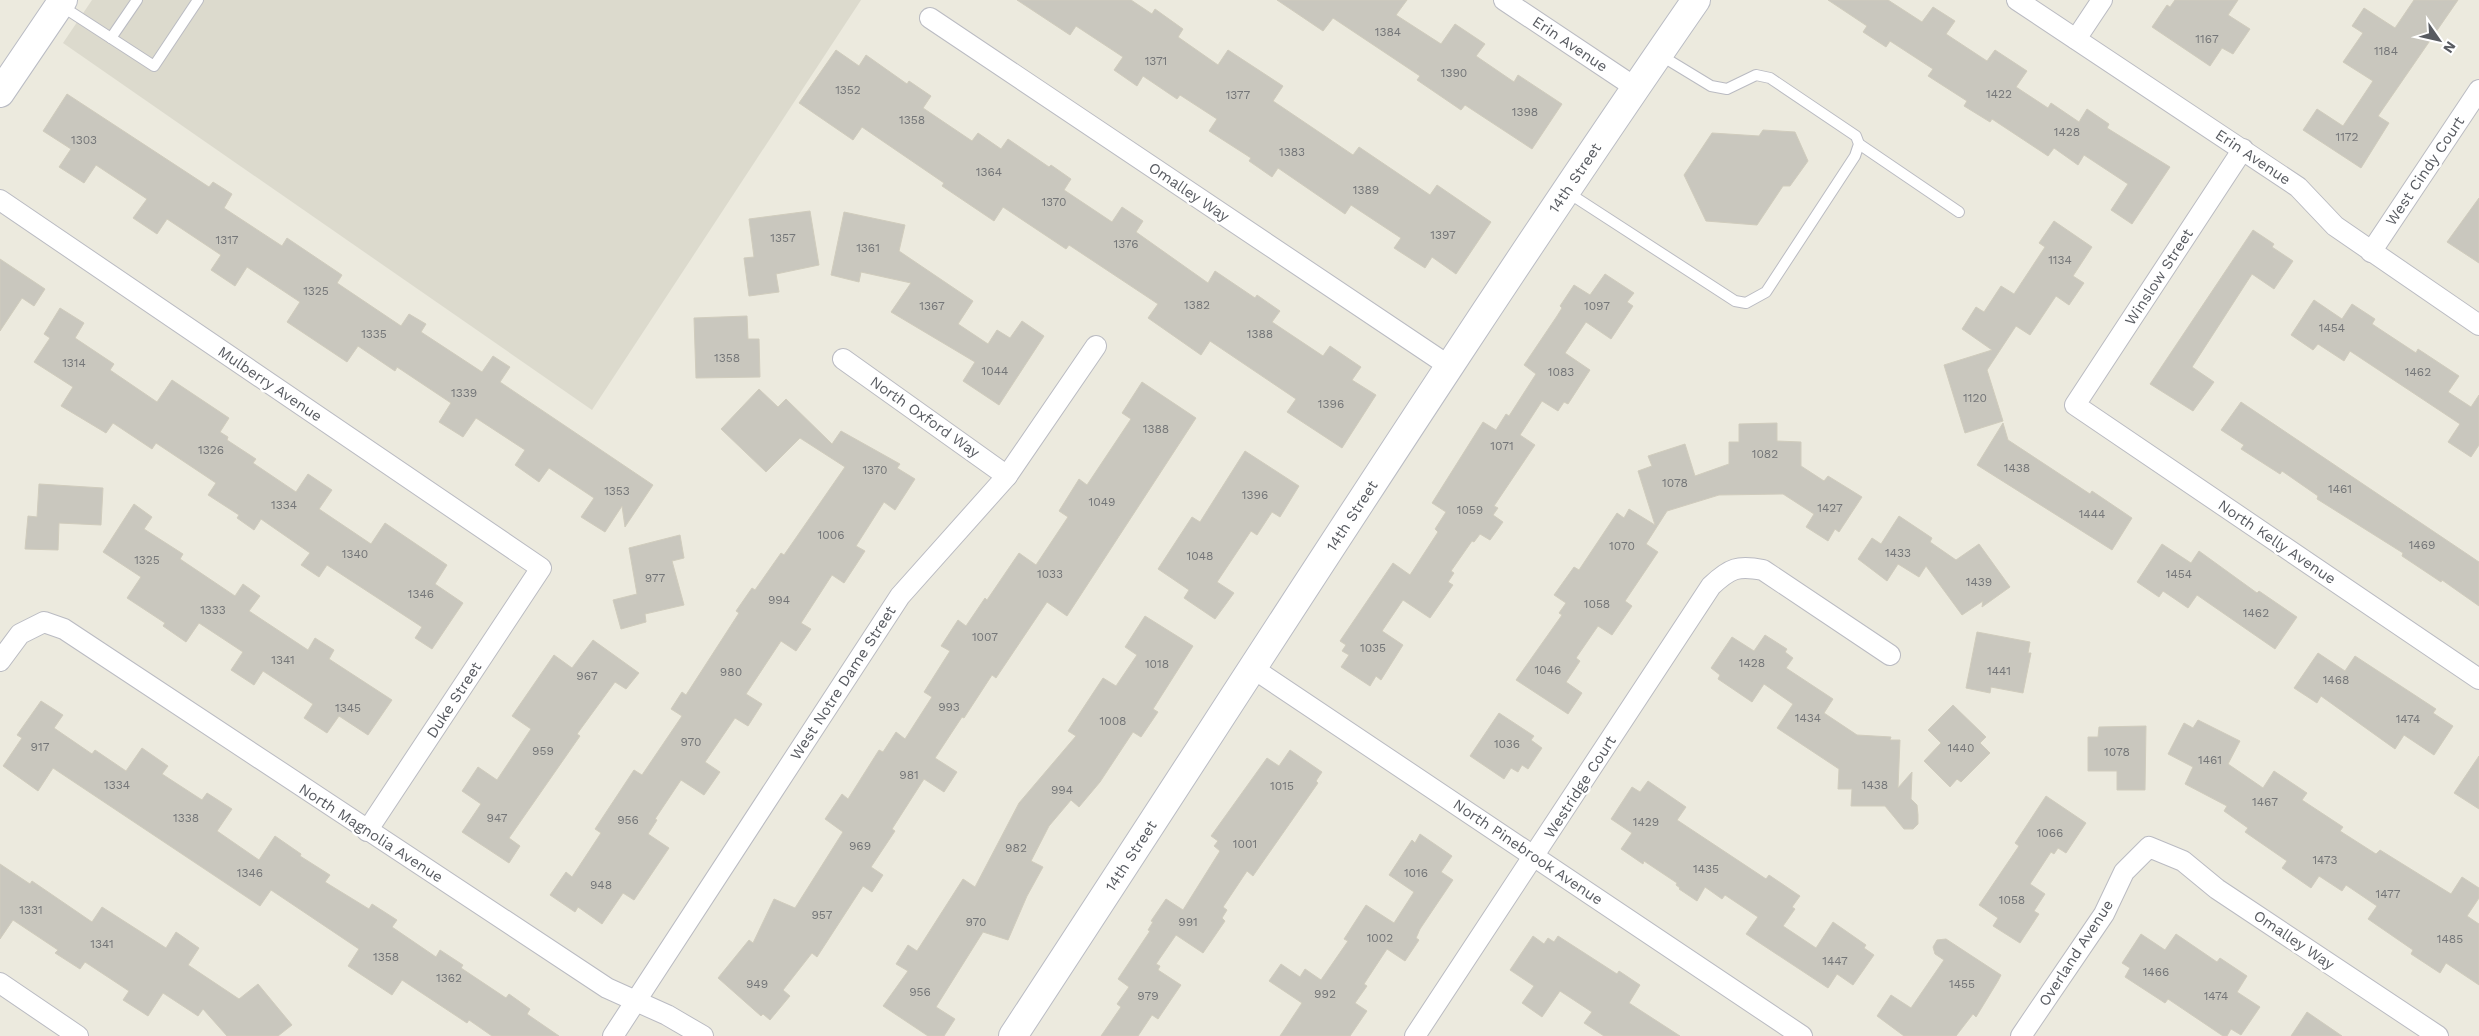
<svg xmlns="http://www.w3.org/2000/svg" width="2479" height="1036" font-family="'Work Sans',sans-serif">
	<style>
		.education { fill: #dcdacd }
		.building { fill: #c9c7be; stroke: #d0ccbd }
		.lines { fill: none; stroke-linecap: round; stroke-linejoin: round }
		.lane-casing { stroke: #babbc2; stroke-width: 12 }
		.street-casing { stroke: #babbc2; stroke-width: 22 }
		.secondary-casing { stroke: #babcc4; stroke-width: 30 }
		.lane { stroke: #fff; stroke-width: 10 }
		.street { stroke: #fff; stroke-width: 20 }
		.secondary { stroke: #fff; stroke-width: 28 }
		.labels { text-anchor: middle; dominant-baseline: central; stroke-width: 5; stroke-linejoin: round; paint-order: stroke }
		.number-label { font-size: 12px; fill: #747678 }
		.street-label { font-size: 15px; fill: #585b61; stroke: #fff }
	</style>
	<rect width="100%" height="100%" fill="#eceade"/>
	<polygon class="education" points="92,0 861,0 592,410 63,43"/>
	<g class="building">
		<polygon points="1017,0 1131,0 1152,14 1155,9 1183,29 1178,37 1218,65 1228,50 1283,86 1273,101 1353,155 1359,147 1430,195 1437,185 1491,222 1456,274 1432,257 1425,268 1394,248 1401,238 1351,205 1345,214 1278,168 1272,177 1249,161 1251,158 1209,131 1217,119 1180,95 1177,99 1143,76 1137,86 1114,70 1123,57 1076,26 1070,35"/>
		<polygon points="1277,0 1407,0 1396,15 1441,44 1455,24 1485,44 1476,56 1514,82 1518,75 1562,104 1532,149 1465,105 1461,110 1417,80 1420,76 1333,18 1323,31"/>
		<polygon points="1828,0 1888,0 1922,22 1933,7 1955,21 1946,34 1987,61 1995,50 2027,71 2016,87 2048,108 2051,103 2079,122 2087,109 2109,124 2107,128 2170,167 2132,224 2111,210 2128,184 2084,155 2078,165 2054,148 2048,156 1992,119 1990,122 1964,106 1967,101 1928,76 1933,69 1890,41 1886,47 1863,32 1867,26"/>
		<polygon points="2175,0 2238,0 2228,15 2250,29 2233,54 2222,48 2210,66 2152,27 2167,5 2170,7"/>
		<polygon points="2414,0 2458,0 2378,116 2389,123 2361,168 2303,130 2317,109 2343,126 2373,81 2343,62 2363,33 2352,26 2364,8 2395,28"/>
		<polygon points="836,50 859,66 866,55 907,84 909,81 931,96 923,108 972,141 978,133 1001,149 1008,139 1049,167 1051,165 1071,179 1064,190 1112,222 1122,207 1143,221 1136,232 1208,283 1215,271 1255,298 1257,295 1280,311 1272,322 1323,356 1330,346 1361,367 1352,380 1376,395 1342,448 1287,412 1296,399 1210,341 1201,355 1148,318 1158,304 1069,245 1066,249 1003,207 994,221 942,186 944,183 862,127 853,140 799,103"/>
		<polygon points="67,94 209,187 213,182 232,194 224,208 282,246 287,238 342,275 337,283 401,326 409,314 426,324 421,332 482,372 493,356 510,367 500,382 653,485 625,527 622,506 605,532 581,517 594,498 549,468 539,482 515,465 525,450 476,418 463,437 439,422 451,403 397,367 395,371 358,346 347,362 287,322 300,302 247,267 235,286 211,270 221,255 167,219 157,234 133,218 147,199 96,165 84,183 59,167 71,149 43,131"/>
		<polygon points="1763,130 1795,132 1808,161 1790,186 1783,186 1757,225 1706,221 1684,175 1712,133 1759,136"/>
		<polygon points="2479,198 2479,263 2447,242"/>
		<polygon points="810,211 819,265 776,274 779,292 749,296 744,258 754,257 749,219"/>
		<polygon points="844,212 905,225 899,251 973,301 958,324 988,344 997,330 1010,338 1022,321 1044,336 999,405 963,381 975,362 891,312 911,283 861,272 859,282 831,275"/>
		<polygon points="2054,221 2092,247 2073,276 2084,283 2069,305 2056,296 2030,335 2016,326 1987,370 2003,421 1965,433 1944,365 1992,350 1962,329 1976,307 1984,312 2001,286 2014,294 2045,247 2039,243"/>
		<polygon points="2253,230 2274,244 2272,247 2293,261 2274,289 2252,274 2192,367 2214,382 2193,411 2150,384"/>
		<polygon points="0,259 45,289 34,306 22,298 0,331"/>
		<polygon points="1605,274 1634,293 1627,302 1633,306 1611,339 1586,322 1565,353 1590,370 1568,404 1564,402 1558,411 1542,401 1520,435 1535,445 1494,506 1498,508 1493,515 1503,522 1490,540 1480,534 1474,542 1472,541 1451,571 1454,573 1448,582 1453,585 1430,618 1403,600 1382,631 1403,645 1381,680 1376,676 1370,686 1341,667 1349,655 1342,651 1346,645 1340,641 1393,563 1410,575 1438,532 1435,529 1446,512 1432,503 1483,422 1496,430 1506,414 1509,416 1536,374 1524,365 1557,316 1562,308 1560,306 1574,285 1590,295"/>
		<polygon points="2314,300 2342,319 2352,304 2375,319 2372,324 2416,353 2418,349 2459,376 2448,392 2471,407 2479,395 2479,445 2471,457 2448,442 2460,424 2350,351 2344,361 2318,344 2313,350 2291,335"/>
		<polygon points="60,308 84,323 75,338 114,364 110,370 157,402 172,380 229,418 220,432 228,437 227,440 256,459 253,463 296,492 308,474 332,490 319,509 371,544 385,523 447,565 435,584 463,603 432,649 415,638 422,627 327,565 319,577 301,565 310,553 261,519 254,530 237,518 239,515 208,495 216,483 156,443 152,449 113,423 106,433 61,406 73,387 34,362 50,338 44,334"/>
		<polygon points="747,316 748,339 759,339 760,377 696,378 694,318"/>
		<polygon points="1142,382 1196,418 1067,616 1047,602 996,678 992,675 964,718 962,717 935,758 957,772 944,792 924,779 892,829 895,831 871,867 883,875 872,892 863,886 817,957 812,953 783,990 790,996 770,1020 763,1014 761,1016 718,978 749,940 753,943 774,899 795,908 843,832 825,819 842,794 848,799 879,750 883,752 896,732 905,739 932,697 924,692 950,651 941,646 958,620 966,626 985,598 987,600 1019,553 1036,565 1068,517 1059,511 1079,479 1087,485 1131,419 1122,413"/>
		<polygon points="759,389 778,407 786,399 832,444 841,431 900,464 897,468 915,479 895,510 884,502 856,546 865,551 844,583 832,575 801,623 811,629 796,651 781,641 746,694 762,704 748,726 735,718 705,762 720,772 704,795 681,780 655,819 657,820 648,834 669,848 634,900 623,893 602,924 578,907 575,912 550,895 566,872 572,877 601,833 595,829 634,770 642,775 682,716 671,709 682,692 686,695 739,613 736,611 752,588 755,590 781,553 784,555 845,467 800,438 766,472 721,429"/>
		<polygon points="2241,402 2479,562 2479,606 2442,580 2441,582 2402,556 2403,553 2317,499 2318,496 2282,471 2280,474 2241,449 2244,445 2221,430"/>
		<polygon points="1777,423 1777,441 1801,442 1801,466 1824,481 1828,476 1862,497 1839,532 1835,529 1828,541 1806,527 1814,514 1783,494 1719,495 1667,511 1646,544 1658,552 1625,601 1632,606 1612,635 1598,626 1576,658 1580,661 1566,682 1582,693 1568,714 1516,680 1562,615 1559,613 1566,603 1554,595 1574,567 1579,570 1617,513 1624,518 1629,509 1655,525 1638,471 1652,466 1648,456 1685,444 1695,476 1729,464 1729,442 1739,442 1739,424"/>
		<polygon points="2003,423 2008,440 2090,494 2092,491 2132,518 2112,550 1977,465"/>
		<polygon points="1245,451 1299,486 1280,517 1272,512 1257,535 1251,531 1217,582 1234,593 1215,619 1184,598 1189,590 1158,569 1192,517 1200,522"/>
		<polygon points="39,484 103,488 101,525 59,523 58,550 25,549 28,516 37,517"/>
		<polygon points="134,504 152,517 144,529 183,554 180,559 235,596 243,584 260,596 249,611 308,650 315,638 334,650 329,659 392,700 368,735 339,716 327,733 304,718 313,704 263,671 254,685 231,670 243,652 199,623 186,642 163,626 165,623 127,598 141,577 103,552"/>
		<polygon points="1899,516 1932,538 1930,542 1956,560 1979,544 2010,587 1982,607 1983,601 1962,615 1926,566 1919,577 1898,564 1887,581 1858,559 1872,538 1881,544"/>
		<polygon points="680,535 684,558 672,561 684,605 645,614 646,622 621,629 613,600 637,594 629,548"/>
		<polygon points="2162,544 2191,563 2199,551 2257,593 2259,591 2297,617 2275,649 2197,595 2188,608 2163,591 2159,597 2137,582"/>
		<polygon points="1145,616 1193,646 1153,709 1158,712 1141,737 1133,732 1100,782 1079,807 1071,800 1049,826 1031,861 1043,867 1027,896 1008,940 983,932 936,1007 955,1019 944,1036 928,1036 883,1006 908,971 896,964 908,945 917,951 963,879 975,887 1019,803 1076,736 1068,731 1103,678 1116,686 1137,655 1125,647"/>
		<polygon points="1977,632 2030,642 2028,653 2031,653 2023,693 1991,687 1990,693 1966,688"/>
		<polygon points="1765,635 1787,649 1785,652 1793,658 1786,668 1833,699 1824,713 1857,735 1891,737 1890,740 1900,740 1898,788 1912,772 1911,799 1917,805 1918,815 1918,824 1913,829 1904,829 1885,806 1851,806 1852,789 1838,789 1839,769 1777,728 1793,704 1764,684 1752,702 1718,679 1720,675 1711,668 1732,637 1754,651"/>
		<polygon points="593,640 639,673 626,689 615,682 577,734 580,736 509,838 520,846 509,863 462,832 481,804 462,791 478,767 497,780 531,729 512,716 554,655 572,668"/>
		<polygon points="2318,653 2345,671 2355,656 2436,709 2433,713 2453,726 2434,755 2404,735 2395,749 2321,696 2317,703 2294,688"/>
		<polygon points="41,701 63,715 54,728 92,754 95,750 126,771 142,748 168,766 162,774 202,800 207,793 232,809 217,831 259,860 275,836 301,854 300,856 330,875 325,882 369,909 372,904 397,920 392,927 436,957 440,950 463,965 461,968 506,998 509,994 530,1009 527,1014 559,1036 492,1036 469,1020 467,1023 402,980 392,995 348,966 359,949 271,890 260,906 53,768 38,791 3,766 22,738 17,735"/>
		<polygon points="1953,705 1986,737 1980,743 1990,753 1961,782 1957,779 1950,787 1924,761 1941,743 1928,730"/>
		<polygon points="1499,713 1534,736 1531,740 1542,748 1528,769 1522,765 1518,772 1511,768 1504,779 1470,756"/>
		<polygon points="2198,720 2240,741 2228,764 2263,788 2274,771 2307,793 2302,800 2343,827 2340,831 2376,854 2380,850 2451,894 2462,877 2479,888 2479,898 2467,916 2479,924 2479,985 2446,963 2440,973 2411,954 2413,950 2368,919 2377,906 2346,885 2342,891 2319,876 2311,888 2282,868 2287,861 2245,832 2248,828 2224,811 2227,806 2185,784 2193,767 2168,754 2184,723 2193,728"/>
		<polygon points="2146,726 2145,790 2117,790 2117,771 2088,771 2088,737 2098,737 2099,727"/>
		<polygon points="1290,750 1322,772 1316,781 1318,783 1253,876 1247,871 1223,907 1227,910 1222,918 1225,921 1203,953 1176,935 1156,964 1160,966 1158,970 1181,985 1158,1019 1152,1015 1138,1036 1101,1036 1121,1007 1117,1004 1129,987 1118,979 1150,931 1148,930 1153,922 1151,921 1166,899 1183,910 1220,851 1214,846 1218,841 1211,836 1267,758 1279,766"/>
		<polygon points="2479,756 2479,809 2454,793"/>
		<polygon points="1648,781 1686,807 1677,820 1757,873 1766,879 1769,875 1800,896 1792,907 1795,909 1783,926 1816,948 1833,922 1866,945 1864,948 1874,955 1853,985 1837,974 1828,988 1746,934 1758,917 1725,895 1722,899 1705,887 1697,901 1679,889 1680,888 1676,885 1677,883 1644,861 1643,864 1621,849 1632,833 1611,819 1632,787 1640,792"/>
		<polygon points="2046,796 2086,823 2066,853 2058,848 2054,854 2051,852 2030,884 2045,894 2034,911 2039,914 2020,943 1993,926 1998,918 1979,905 2019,846 2015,843"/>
		<polygon points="1420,834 1452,856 1441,872 1453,880 1420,929 1416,938 1419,940 1405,961 1387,949 1364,984 1367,986 1355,1003 1367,1011 1350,1036 1280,1036 1302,1003 1269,981 1281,964 1300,977 1305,969 1321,980 1348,941 1344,939 1366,905 1394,923 1414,892 1389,875 1412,840 1415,843"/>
		<polygon points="0,864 30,884 32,881 92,922 102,907 166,948 176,932 199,948 188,965 239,999 258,984 292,1025 278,1036 227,1036 203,1009 198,1016 163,993 148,1016 123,1000 129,991 85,962 80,969 55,953 58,950 13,920 0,939"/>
		<polygon points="2141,934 2165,950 2176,934 2217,962 2220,958 2247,976 2237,992 2260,1007 2241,1035 2231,1029 2227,1036 2223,1036 2168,999 2165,1003 2125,977 2130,968 2122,963"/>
		<polygon points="1533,936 1544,944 1548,938 1554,942 1558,936 1617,974 1619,971 1640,985 1629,1003 1680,1036 1604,1036 1584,1023 1592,1012 1560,991 1542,1017 1522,1003 1534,986 1510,970"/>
		<polygon points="1946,939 2001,975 1998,981 1976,1017 1973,1014 1956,1036 1904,1036 1877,1016 1891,995 1911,1008 1944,960 1935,954 1933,947 1937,940"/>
		<polygon points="2307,1012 2342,1036 2291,1036"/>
	</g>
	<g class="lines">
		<g class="lane-casing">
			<g id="lane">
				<polyline points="60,5 154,66 198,0"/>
				<polyline points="111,38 137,0"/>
				<polyline points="1859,144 1959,212"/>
				<polyline points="1567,192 1735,301 1746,303 1766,292 1855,156 1859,144 1856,136 1770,78 1756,75 1727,89 1711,86 1660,55"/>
			</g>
		</g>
		<g class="street-casing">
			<g id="street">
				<polyline points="1504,0 1636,88"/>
				<polyline points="2017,0 2298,187 2335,226 2479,325"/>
				<polyline points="930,18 1449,366"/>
				<polyline points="2076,39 2102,0"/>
				<polyline points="2243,149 2075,405 2479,679"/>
				<polyline points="0,200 541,568 367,831"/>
				<polyline points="2371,252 2479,90"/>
				<polyline points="843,359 1007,476"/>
				<polyline points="0,661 20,634 44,622 64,629 607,988 667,1015 703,1036"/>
				<polyline points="1254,669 1802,1036"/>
				<polyline points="0,983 78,1036"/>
				<polyline points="613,1036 900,596 1007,476 1096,346"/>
				<path d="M1415,1036L1711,586C1730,568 1738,565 1763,570L1890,655"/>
				<polyline points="2021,1036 2104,914 2124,872 2149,847 2183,861 2217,889 2438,1036"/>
			</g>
		</g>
		<g class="secondary-casing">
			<g id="secondary">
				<polyline points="0,93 63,0"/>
				<path d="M1013,1036C1240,690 1461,340 1696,0"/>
			</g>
		</g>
		<use href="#lane" class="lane"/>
		<use href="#street" class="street"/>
		<use href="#secondary" class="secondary"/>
	</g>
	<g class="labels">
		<g class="number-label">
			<text x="1388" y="32">1384</text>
			<text x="2207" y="39">1167</text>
			<text x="2386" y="51">1184</text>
			<text x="1156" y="61">1371</text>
			<text x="1454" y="73">1390</text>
			<text x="848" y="90">1352</text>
			<text x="1999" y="94">1422</text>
			<text x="1238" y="95">1377</text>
			<text x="1525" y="112">1398</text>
			<text x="912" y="120">1358</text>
			<text x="2067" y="132">1428</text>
			<text x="2347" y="137">1172</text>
			<text x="84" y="140">1303</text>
			<text x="1292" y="152">1383</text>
			<text x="989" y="172">1364</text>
			<text x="1366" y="190">1389</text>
			<text x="1054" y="202">1370</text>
			<text x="1443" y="235">1397</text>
			<text x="783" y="238">1357</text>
			<text x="227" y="240">1317</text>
			<text x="1126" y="244">1376</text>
			<text x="868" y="248">1361</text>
			<text x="2060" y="260">1134</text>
			<text x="316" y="291">1325</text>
			<text x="1197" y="305">1382</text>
			<text x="932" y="306">1367</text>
			<text x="1597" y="306">1097</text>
			<text x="2332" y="328">1454</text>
			<text x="374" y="334">1335</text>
			<text x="1260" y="334">1388</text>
			<text x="727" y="358">1358</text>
			<text x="74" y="363">1314</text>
			<text x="995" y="371">1044</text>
			<text x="1561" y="372">1083</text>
			<text x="2418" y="372">1462</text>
			<text x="464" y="393">1339</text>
			<text x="1975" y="398">1120</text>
			<text x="1331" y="404">1396</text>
			<text x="1156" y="429">1388</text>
			<text x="1502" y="446">1071</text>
			<text x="211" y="450">1326</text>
			<text x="1765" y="454">1082</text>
			<text x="2017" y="468">1438</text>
			<text x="875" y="470">1370</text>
			<text x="1675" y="483">1078</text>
			<text x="2340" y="489">1461</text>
			<text x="617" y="491">1353</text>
			<text x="1255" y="495">1396</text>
			<text x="1102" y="502">1049</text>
			<text x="284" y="505">1334</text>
			<text x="1830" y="508">1427</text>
			<text x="1470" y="510">1059</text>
			<text x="2092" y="514">1444</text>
			<text x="831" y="535">1006</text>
			<text x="2422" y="545">1469</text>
			<text x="1622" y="546">1070</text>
			<text x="1898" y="553">1433</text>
			<text x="355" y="554">1340</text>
			<text x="1200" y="556">1048</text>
			<text x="147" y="560">1325</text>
			<text x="1050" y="574">1033</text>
			<text x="2179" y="574">1454</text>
			<text x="655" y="578">977</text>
			<text x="1979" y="582">1439</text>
			<text x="421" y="594">1346</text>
			<text x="779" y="600">994</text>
			<text x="1597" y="604">1058</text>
			<text x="213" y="610">1333</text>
			<text x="2256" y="613">1462</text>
			<text x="985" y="637">1007</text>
			<text x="1373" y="648">1035</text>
			<text x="283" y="660">1341</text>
			<text x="1752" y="663">1428</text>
			<text x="1157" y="664">1018</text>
			<text x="1548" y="670">1046</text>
			<text x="1999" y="671">1441</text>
			<text x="731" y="672">980</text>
			<text x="587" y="676">967</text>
			<text x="2336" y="680">1468</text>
			<text x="949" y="707">993</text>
			<text x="348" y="708">1345</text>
			<text x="1808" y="718">1434</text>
			<text x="2408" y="719">1474</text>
			<text x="1113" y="721">1008</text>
			<text x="691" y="742">970</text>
			<text x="1507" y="744">1036</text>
			<text x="40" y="747">917</text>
			<text x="1961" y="748">1440</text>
			<text x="543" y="751">959</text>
			<text x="2117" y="752">1078</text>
			<text x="2210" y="760">1461</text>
			<text x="909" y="775">981</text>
			<text x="117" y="785">1334</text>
			<text x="1875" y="785">1438</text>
			<text x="1282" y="786">1015</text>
			<text x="1062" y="790">994</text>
			<text x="2265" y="802">1467</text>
			<text x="186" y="818">1338</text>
			<text x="497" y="818">947</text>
			<text x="628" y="820">956</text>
			<text x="1646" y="822">1429</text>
			<text x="2050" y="833">1066</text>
			<text x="1245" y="844">1001</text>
			<text x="860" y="846">969</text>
			<text x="1016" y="848">982</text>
			<text x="2325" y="860">1473</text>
			<text x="1706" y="869">1435</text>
			<text x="250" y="873">1346</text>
			<text x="1416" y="873">1016</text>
			<text x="601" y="885">948</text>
			<text x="2388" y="894">1477</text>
			<text x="2012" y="900">1058</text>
			<text x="31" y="910">1331</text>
			<text x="822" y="915">957</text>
			<text x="976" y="922">970</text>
			<text x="1188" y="922">991</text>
			<text x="1380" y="938">1002</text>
			<text x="2450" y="939">1485</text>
			<text x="102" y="944">1341</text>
			<text x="386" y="957">1358</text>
			<text x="1835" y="961">1447</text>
			<text x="2156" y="972">1466</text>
			<text x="449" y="978">1362</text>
			<text x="757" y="984">949</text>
			<text x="1962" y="984">1455</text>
			<text x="920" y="992">956</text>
			<text x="1325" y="994">992</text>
			<text x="1148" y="996">979</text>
			<text x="2216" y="996">1474</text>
		</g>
		<g class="street-label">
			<text transform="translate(1570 44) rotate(34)">Erin Avenue</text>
			<text transform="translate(2253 157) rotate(34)">Erin Avenue</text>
			<text transform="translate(2425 171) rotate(-56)">West Cindy Court</text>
			<text transform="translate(1575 178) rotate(-56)">14th Street</text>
			<text transform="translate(1189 192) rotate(34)">Omalley Way</text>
			<text transform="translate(2159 277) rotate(-57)">Winslow Street</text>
			<text transform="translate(270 384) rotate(34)">Mulberry Avenue</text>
			<text transform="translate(925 417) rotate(35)">North Oxford Way</text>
			<text transform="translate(1352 516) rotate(-57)">14th Street</text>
			<text transform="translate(2277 542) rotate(34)">North Kelly Avenue</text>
			<text transform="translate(843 683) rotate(-57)">West Notre Dame Street</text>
			<text transform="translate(454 700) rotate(-57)">Duke Street</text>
			<text transform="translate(1580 787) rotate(-57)">Westridge Court</text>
			<text transform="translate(371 833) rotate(33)">North Magnolia Avenue</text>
			<text transform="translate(1528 852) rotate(34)">North Pinebrook Avenue</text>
			<text transform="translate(1131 856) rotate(-57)">14th Street</text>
			<text transform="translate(2294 940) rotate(34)">Omalley Way</text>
			<text transform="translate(2076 953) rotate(-57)">Overland Avenue</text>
		</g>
	</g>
	<g transform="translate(2439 40) rotate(124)" stroke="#ffffff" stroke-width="4" paint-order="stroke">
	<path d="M0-4L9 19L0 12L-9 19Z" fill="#585b61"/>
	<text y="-8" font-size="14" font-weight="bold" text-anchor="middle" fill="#585b61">N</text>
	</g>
</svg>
